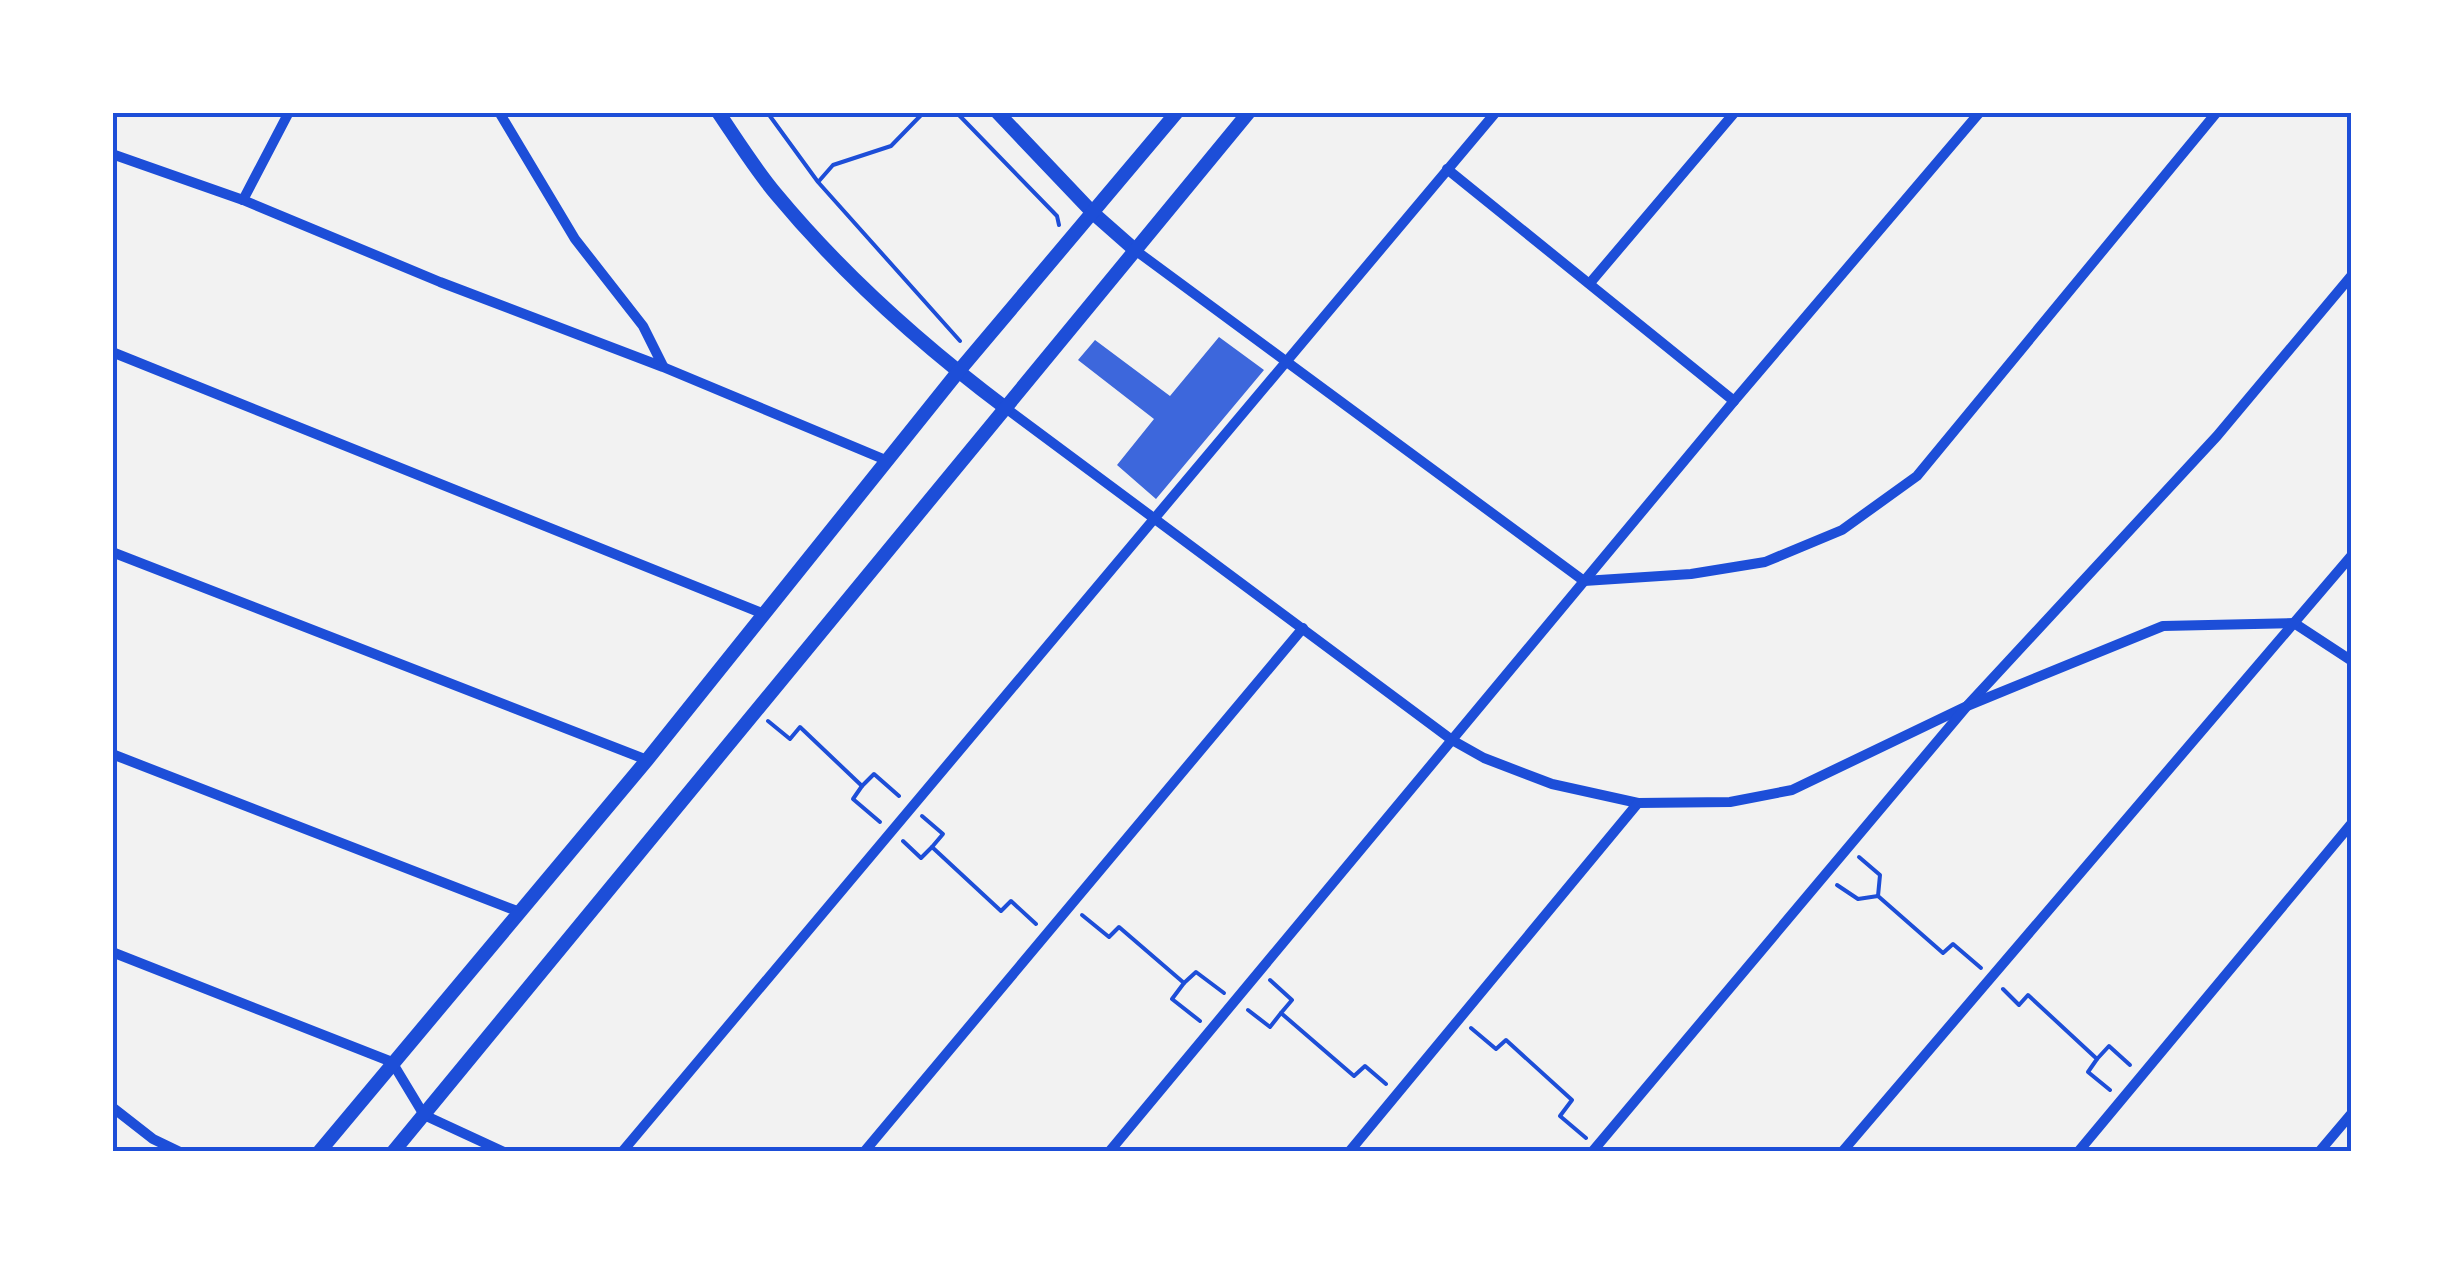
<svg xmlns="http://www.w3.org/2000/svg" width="2464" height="1264" font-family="'Sofia Sans Condensed',sans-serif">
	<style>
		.building { fill: #3d67dc }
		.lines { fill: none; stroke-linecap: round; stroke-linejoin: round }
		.path { stroke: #1d4ed8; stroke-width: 4 }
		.minor { stroke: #1d4ed8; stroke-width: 10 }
		.secondary { stroke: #1d4ed8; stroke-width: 14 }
		.neatline { fill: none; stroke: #1d4ed8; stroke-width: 4 }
	</style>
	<rect width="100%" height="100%" fill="#f2f2f2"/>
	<polygon class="building" points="1219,337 1264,370 1156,499 1117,465 1154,419 1078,360 1095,340 1170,396"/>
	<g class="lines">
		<g class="path">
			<polyline points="767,112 818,182 960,341"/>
			<polyline points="956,112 1057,216 1059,225"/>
			<polyline points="819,181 833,165 891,146 924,112"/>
			<polyline points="768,721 790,739 800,727 862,786 874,774 899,796"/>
			<polyline points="862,786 853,799 880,822"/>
			<polyline points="922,816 943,834 932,847"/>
			<polyline points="903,841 921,858 932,847 1001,911 1011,901 1036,924"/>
			<polyline points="1859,857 1880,875 1878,896 1943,953 1953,944 1981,968"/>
			<polyline points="1837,885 1858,899 1878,896"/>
			<polyline points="1082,915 1109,937 1119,927 1184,983 1196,972 1224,993"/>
			<polyline points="1270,980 1292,1000 1281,1013 1354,1076 1365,1066 1386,1084"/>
			<polyline points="1184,983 1172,999 1200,1021"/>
			<polyline points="2003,989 2019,1005 2028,995 2097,1059 2088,1072 2110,1090"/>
			<polyline points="1248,1010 1270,1027 1281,1013"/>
			<polyline points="1471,1028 1496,1049 1506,1040 1572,1100 1560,1116 1586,1138"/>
			<polyline points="2097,1059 2109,1046 2130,1065"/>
		</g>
		<g class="minor">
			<polyline points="499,112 575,239 643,326 663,366"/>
			<polyline points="112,154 243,200 440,282 663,367 888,461"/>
			<polyline points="1447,169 1734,401"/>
			<polyline points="243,200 289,112"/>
			<polyline points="1135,250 1584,581 1691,574 1765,562 1842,530 1917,476 2217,112"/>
			<polyline points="1590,283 1735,112"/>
			<polyline points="112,352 764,614"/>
			<polyline points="1007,409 1452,740 1484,758 1552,784 1638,803 1730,802 1792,790 1967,706 2217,436 2352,275"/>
			<polyline points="112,552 647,760"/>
			<polyline points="112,754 517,911"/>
			<polyline points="112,952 392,1062 424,1115 504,1152"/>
			<polyline points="112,1107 153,1139 180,1152"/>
			<polyline points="622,1152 1496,112"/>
			<polyline points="864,1152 1303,628"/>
			<polyline points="1109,1152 1734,401 1980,112"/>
			<polyline points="1349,1152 1638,803"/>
			<polyline points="1592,1152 1967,706 2163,626 2294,623 2352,661"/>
			<polyline points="1842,1152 2352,555"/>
			<polyline points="2078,1152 2352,823"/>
			<polyline points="2319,1152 2352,1113"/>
		</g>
		<g class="secondary">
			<path d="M718,112C737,140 755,169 776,194C844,276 923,346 1007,409"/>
			<polyline points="997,112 1093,213 1135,250"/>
			<polyline points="319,1152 647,760 958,372 1177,112"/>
			<polyline points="393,1152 1249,112"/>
		</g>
	</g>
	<rect width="2464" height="1264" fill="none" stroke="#ffffff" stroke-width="230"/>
	<rect x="115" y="115" width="2234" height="1034" class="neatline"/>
</svg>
